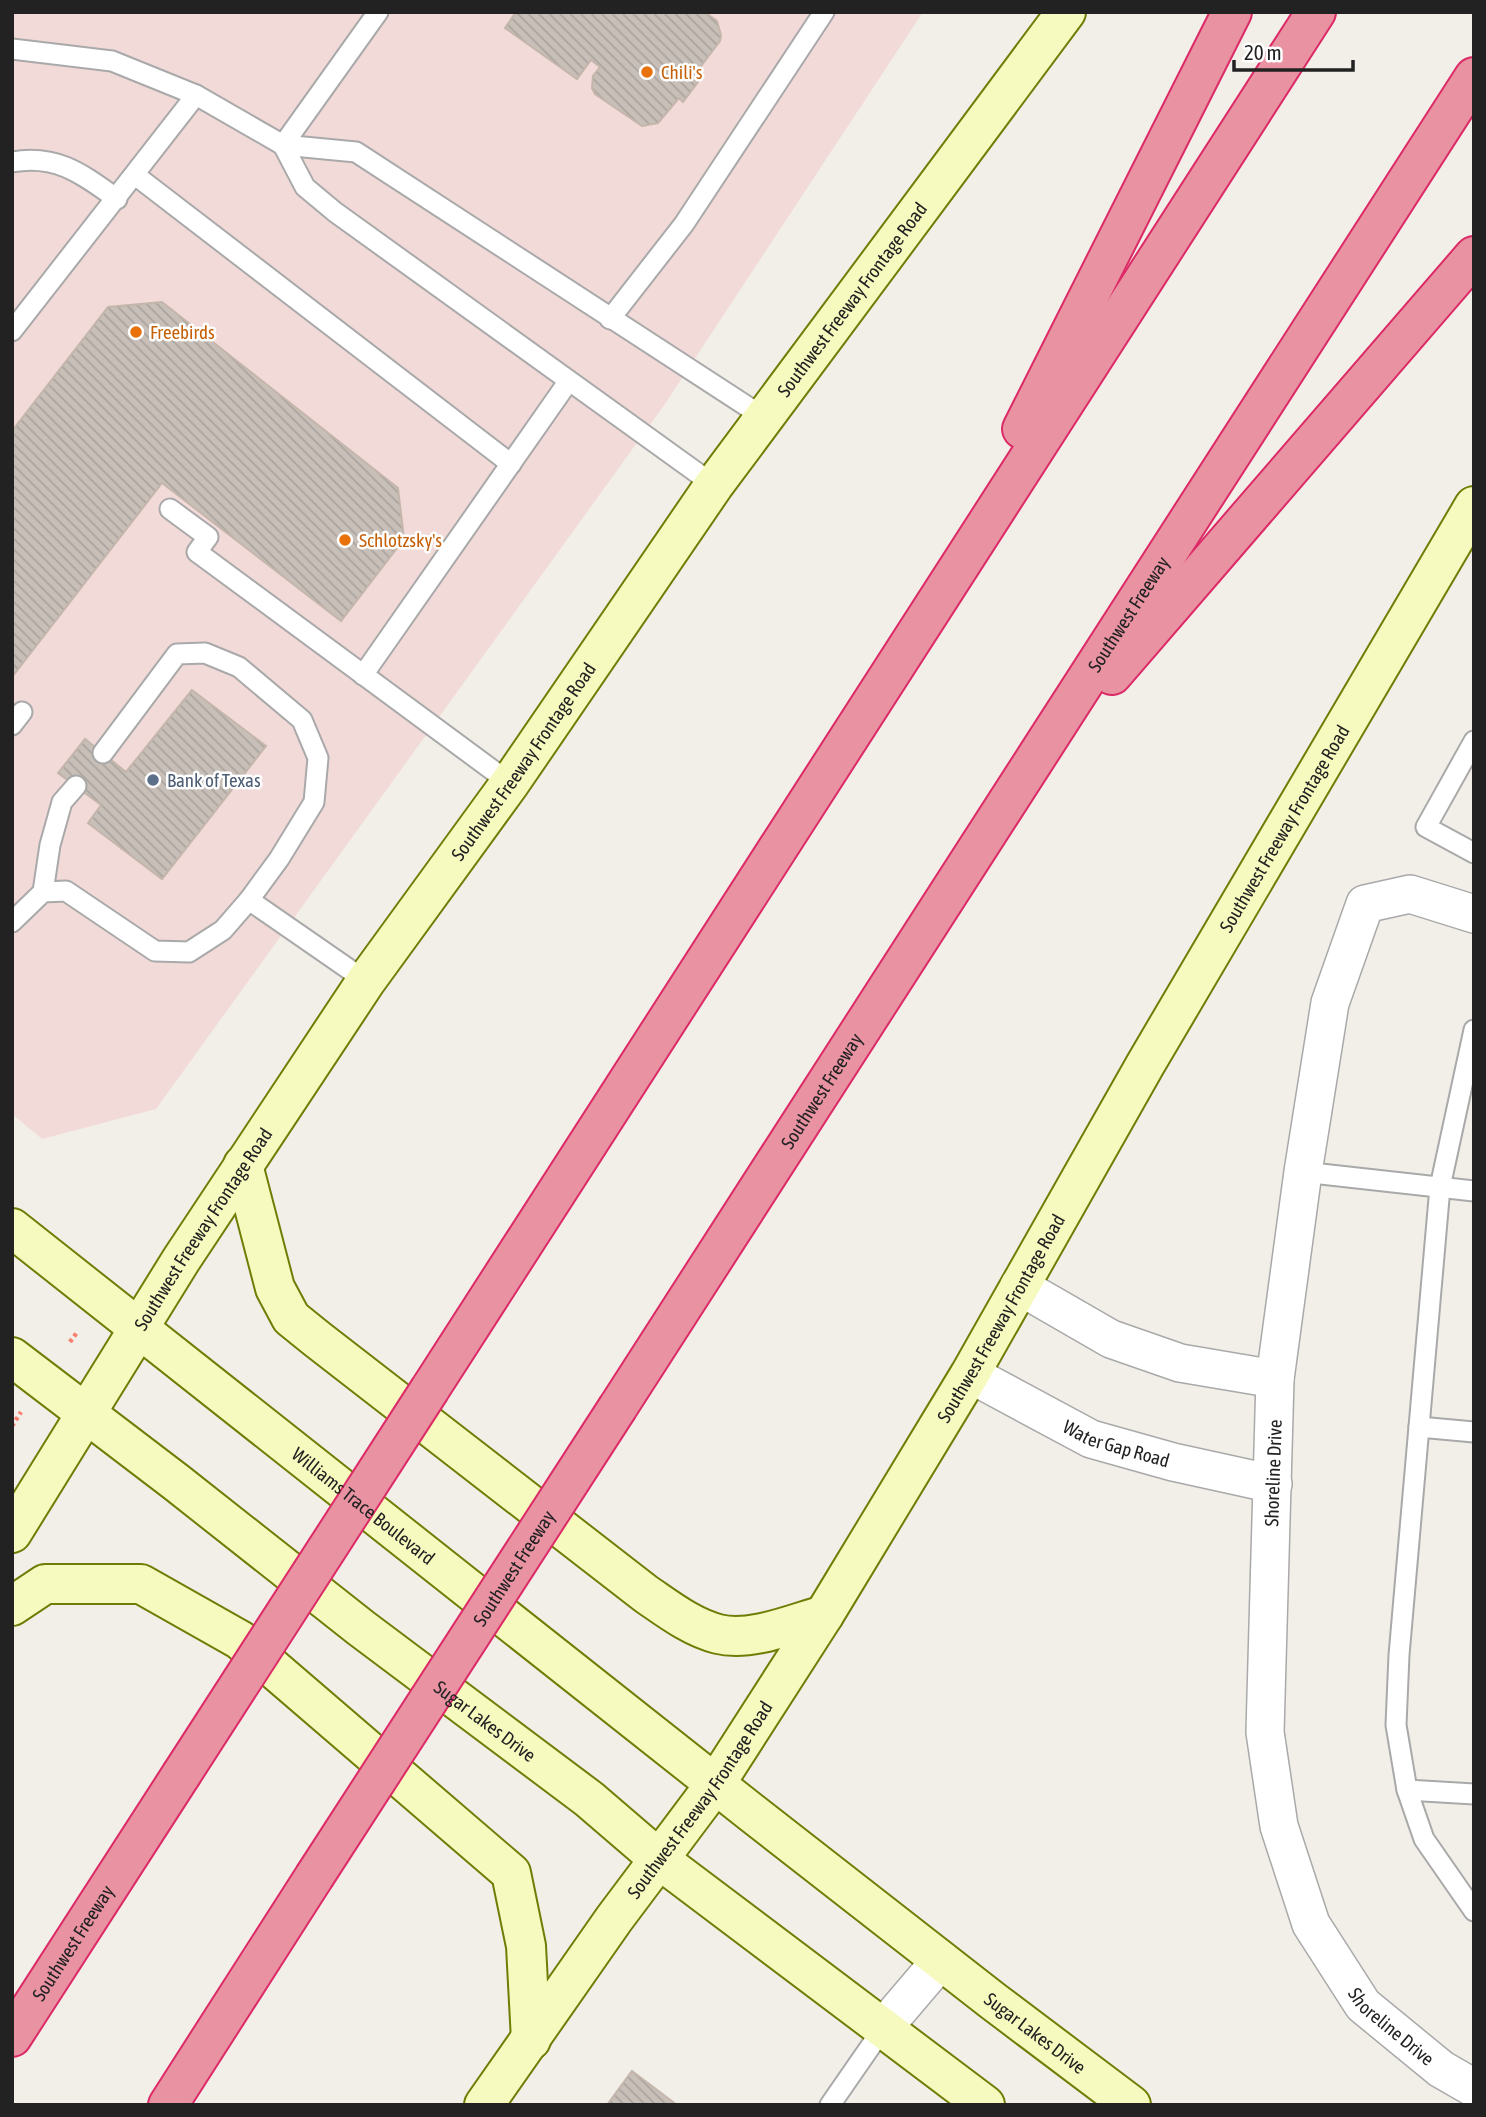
<svg xmlns="http://www.w3.org/2000/svg" width="1486" height="2117" font-family="'Asap Condensed',sans-serif">
	<style>
		.commercial { fill: #f2dad9 }
		.building { fill: url(#building-back-hatch); stroke: #c4b6ab; stroke-width: 2 }
		.lines { fill: none; stroke-linecap: round; stroke-linejoin: round }
		.lane-casing { stroke: #a9a9a9; stroke-width: 23 }
		.street-casing { stroke: #a9a9a9; stroke-width: 40 }
		.secondary-casing { stroke: #707d05; stroke-width: 42 }
		.highway-casing { stroke: #dc2a67; stroke-width: 42 }
		.path { stroke: #fa8072; stroke-width: 4.5; stroke-dasharray: 3.5 3.5; stroke-linecap: butt }
		.lane { stroke: #fff; stroke-width: 19 }
		.street { stroke: #fff; stroke-width: 37 }
		.secondary { stroke: #f7fabf; stroke-width: 38 }
		.highway { stroke: #e892a2; stroke-width: 38 }
		.highway-bridge-casing { stroke: #dc2a67; stroke-width: 42; stroke-linecap: butt }
		.highway-bridge { stroke: #e892a2; stroke-width: 38 }
		.food-dot { fill: #e8710a; stroke: #fff; stroke-width: 2.5 }
		.service-dot { fill: #5c6f8a; stroke: #fff; stroke-width: 2.5 }
		.labels { text-anchor: middle; dominant-baseline: central; stroke-width: 5; stroke-linejoin: round; paint-order: stroke }
		.food-label { font-size: 19px; fill: #c56008; stroke: #fff; text-anchor: start }
		.street-label { font-size: 19px; fill: #222; stroke: #fff }
		.service-label { font-size: 19px; fill: #4e5e75; stroke: #fff; text-anchor: start }
	</style>
	<defs>
		<pattern id="building-back-hatch" width="6" height="6" patternUnits="userSpaceOnUse" patternTransform="scale(1.75)"><rect width="6" height="6" fill="#c7bfb8"/><path d="M-1 5l2 2M0 0l6 6M5-1l2 2" fill="none" stroke="#aba49e"/></pattern>
	</defs>
	<rect width="100%" height="100%" fill="#f2efe9"/>
	<polygon class="commercial" points="12,12 923,12 665,404 156,1109 42,1139 12,1114"/>
	<g class="building">
		<polygon points="516,12 705,12 717,21 721,35 720,41 692,78 698,82 683,102 679,98 658,123 642,126 595,94 592,88 593,76 600,67 591,60 577,79 505,28"/>
		<polygon points="162,302 398,488 404,539 341,621 162,483 12,677 12,431 108,307"/>
		<polygon points="192,690 266,746 162,879 88,823 101,805 58,773 85,739 126,772"/>
		<polygon points="632,2071 677,2105 607,2105"/>
	</g>
	<g class="lines">
		<g class="lane-casing">
			<g id="lane">
				<polyline points="12,49 112,61 196,95 283,145 356,152 765,418"/>
				<polyline points="283,145 305,187 335,212 714,485"/>
				<polyline points="283,145 378,12"/>
				<path d="M12,162C57,154 82,174 117,199"/>
				<polyline points="135,175 511,464"/>
				<polyline points="610,319 684,224 824,12"/>
				<polyline points="12,331 196,95"/>
				<polyline points="170,509 208,537 197,552 510,783"/>
				<polyline points="363,675 568,382"/>
				<polyline points="12,725 22,712"/>
				<polyline points="1474,741 1426,827 1474,853"/>
				<polyline points="103,753 177,654 205,653 239,667 302,720 318,758 314,802 279,859 249,900"/>
				<polyline points="43,892 50,845 62,802 76,786"/>
				<polyline points="12,922 43,892 66,891 155,951 189,952 223,930 249,900 366,981"/>
				<polyline points="1474,1030 1440,1187 1399,1655 1396,1725 1407,1790 1424,1839 1474,1911"/>
				<polyline points="1303,1172 1474,1191"/>
				<polyline points="1419,1427 1474,1432"/>
				<polyline points="1407,1790 1474,1794"/>
				<polyline points="830,2105 884,2027"/>
			</g>
		</g>
		<g class="street-casing">
			<g id="street">
				<path id="s1" d="M1474,914L1410,894L1365,904L1330,1003L1303,1172L1275,1379L1265,1732L1279,1826L1311,1924L1363,2005L1441,2069L1474,2088"/>
				<polyline points="1019,1286 1111,1339 1180,1363 1275,1379"/>
				<path id="s2" d="M970,1374L1091,1439L1173,1462L1273,1484"/>
				<polyline points="884,2027 941,1960"/>
			</g>
		</g>
		<g class="secondary-casing">
			<g id="secondary">
				<path d="M243,1165L275,1288L291,1318L317,1339L646,1594C668,1609 691,1627 718,1634C751,1642 792,1624 824,1615"/>
				<path id="s3" d="M12,1228L752,1813L993,2001L1131,2105"/>
				<path id="s4" d="M12,1357L176,1482L361,1628L589,1799L660,1860L985,2105"/>
				<path id="s5" d="M12,1533L181,1260L366,981L510,783L714,485L1066,12"/>
				<polyline points="12,1606 45,1584 141,1584 240,1640 511,1873 526,1946 531,2040"/>
				<path id="s6" d="M484,2105L614,1919L716,1783L824,1615L970,1374L1145,1065L1474,506"/>
			</g>
		</g>
		<g class="highway-casing">
			<g id="highway">
				<polyline points="1022,429 1232,12"/>
				<polyline points="1112,675 1474,256"/>
				<polyline points="430,1389 1316,12"/>
				<path id="s7" d="M618,1407L1474,77"/>
				<path id="s8" d="M12,2037L181,1775"/>
				<polyline points="168,2105 314,1877"/>
			</g>
		</g>
		<g class="path">
			<polyline points="70,1342 78,1331"/>
			<polyline points="12,1426 21,1412"/>
		</g>
		<use href="#lane" class="lane"/>
		<use href="#street" class="street"/>
		<use href="#secondary" class="secondary"/>
		<use href="#highway" class="highway"/>
		<g class="highway-bridge-casing">
			<g id="highway-bridge">
				<polyline points="181,1775 430,1389"/>
				<path id="s9" d="M314,1877L618,1407"/>
			</g>
		</g>
		<use href="#highway-bridge" class="highway-bridge"/>
	</g>
	<g class="food-dot">
		<circle cx="647" cy="72" r="7"/>
		<circle cx="136" cy="332" r="7"/>
		<circle cx="345" cy="540" r="7"/>
	</g>
	<circle class="service-dot" cx="153" cy="780" r="7"/>
	<g class="labels">
		<g class="food-label">
			<text x="661" y="72">Chili's</text>
			<text x="150" y="332">Freebirds</text>
			<text x="359" y="540">Schlotzsky's</text>
		</g>
		<g class="street-label">
			<text stroke="none"><textPath href="#s5" startOffset="1493">Southwest Freeway Frontage Road</textPath></text>
			<text stroke="none"><textPath href="#s7" startOffset="943">Southwest Freeway</textPath></text>
			<text stroke="none"><textPath href="#s5" startOffset="926">Southwest Freeway Frontage Road</textPath></text>
			<text stroke="none"><textPath href="#s6" startOffset="1508">Southwest Freeway Frontage Road</textPath></text>
			<text stroke="none"><textPath href="#s7" startOffset="376">Southwest Freeway</textPath></text>
			<text stroke="none"><textPath href="#s5" startOffset="359">Southwest Freeway Frontage Road</textPath></text>
			<text stroke="none"><textPath href="#s6" startOffset="942">Southwest Freeway Frontage Road</textPath></text>
			<text stroke="none"><textPath href="#s2" startOffset="163">Water Gap Road</textPath></text>
			<text transform="translate(1273 1473) rotate(-88)">Shoreline Drive</text>
			<text stroke="none"><textPath href="#s3" startOffset="448">Williams Trace Boulevard</textPath></text>
			<text stroke="none"><textPath href="#s9" startOffset="368">Southwest Freeway</textPath></text>
			<text stroke="none"><textPath href="#s4" startOffset="597">Sugar Lakes Drive</textPath></text>
			<text stroke="none"><textPath href="#s6" startOffset="374">Southwest Freeway Frontage Road</textPath></text>
			<text stroke="none"><textPath href="#s8" startOffset="112">Southwest Freeway</textPath></text>
			<text stroke="none"><textPath href="#s1" startOffset="1281">Shoreline Drive</textPath></text>
			<text stroke="none"><textPath href="#s3" startOffset="1302">Sugar Lakes Drive</textPath></text>
		</g>
		<g class="service-label">
			<text x="167" y="780">Bank of Texas</text>
		</g>
	</g>
	<rect width="1486" height="2117" fill="none" stroke="#222222" stroke-width="28"/>
	<path d="M1234 60v10h119v-10" fill="none" stroke="#222222" stroke-width="3.5"/>
	<text x="1244" y="60" font-size="21" fill="#222222" stroke="#ffffff" stroke-width="5" paint-order="stroke">20 m</text>
</svg>
